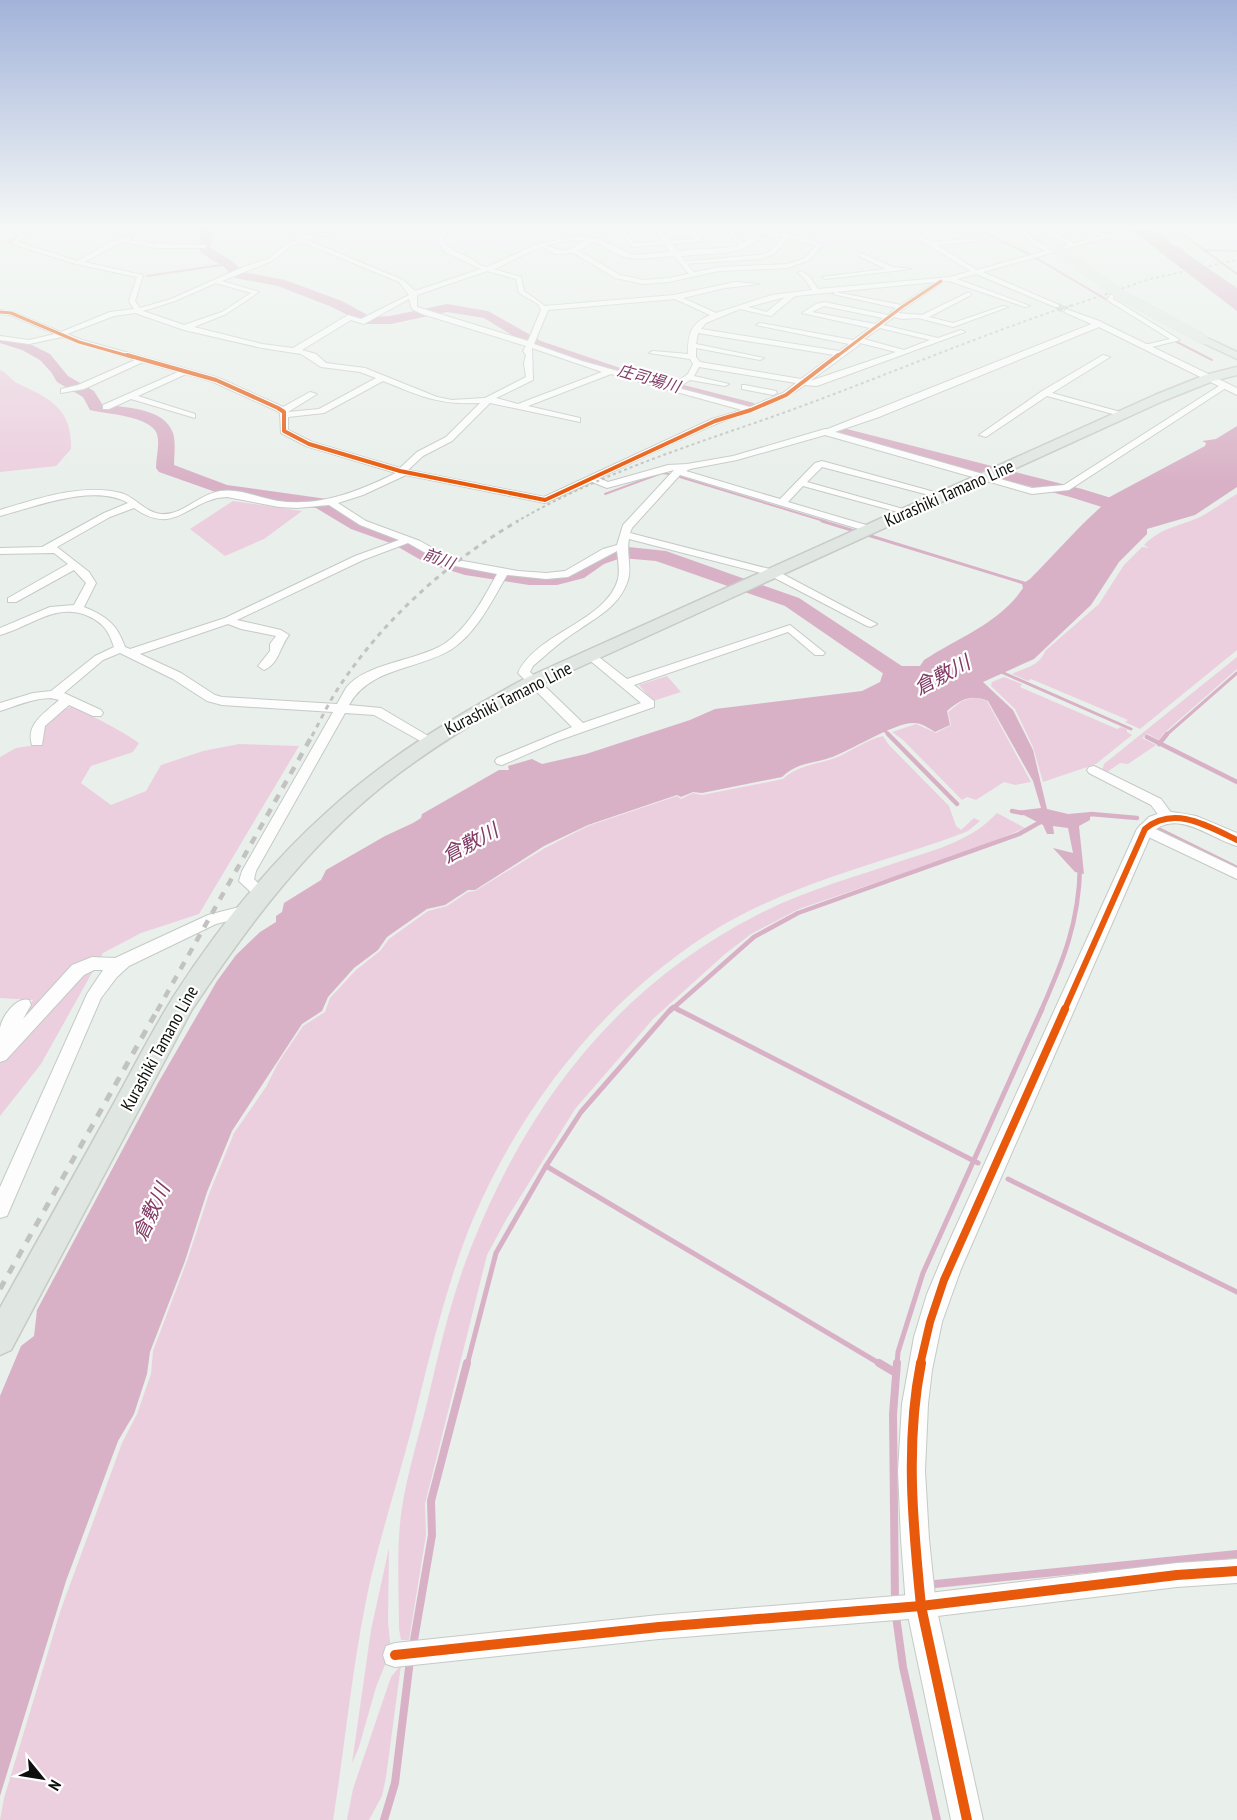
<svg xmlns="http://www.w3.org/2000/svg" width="1237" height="1820" font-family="'PT Sans Narrow','Noto Sans JP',sans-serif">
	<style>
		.green { fill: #eccfde }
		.water { fill: #d9b1c6 }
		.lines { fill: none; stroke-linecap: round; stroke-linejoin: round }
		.stream-far4 { stroke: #d9b1c6; stroke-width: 2 }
		.stream-far3 { stroke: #d9b1c6; stroke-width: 3 }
		.stream-far2 { stroke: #d9b1c6; stroke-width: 4.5 }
		.stream-far1 { stroke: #d9b1c6; stroke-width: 5 }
		.stream { stroke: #d9b1c6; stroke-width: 8 }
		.river { fill: #d9b1c6; fill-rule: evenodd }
		.minor-tunnel { stroke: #c8cec9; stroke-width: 7; stroke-dasharray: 7 3; stroke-linecap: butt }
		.minor-casing { stroke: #c5cac6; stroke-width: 2 }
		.tertiary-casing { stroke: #c5cac6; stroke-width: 2 }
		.primary-casing { stroke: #c7cac7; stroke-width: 3 }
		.minor { fill: #fcfdfc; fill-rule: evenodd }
		.tertiary { fill: #fcfdfc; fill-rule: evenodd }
		.primary { fill: #e0e7e2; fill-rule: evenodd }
		.rail-far3 { stroke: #c1c2c1; stroke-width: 2; stroke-dasharray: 3 3; stroke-linecap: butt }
		.rail-far2 { stroke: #c1c2c1; stroke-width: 3; stroke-dasharray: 5 5; stroke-linecap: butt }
		.rail-far1 { stroke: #c1c2c1; stroke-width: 4.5; stroke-dasharray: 8 8; stroke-linecap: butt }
		.rail { stroke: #c1c2c1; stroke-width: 5; stroke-dasharray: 9 9; stroke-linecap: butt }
		.primary-bridge-casing { stroke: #c7cac7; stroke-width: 10; stroke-linecap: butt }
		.primary-bridge { stroke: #e0e7e2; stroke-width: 10 }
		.cycleway-far4-casing { stroke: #fff; stroke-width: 4.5 }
		.cycleway-far3-casing { stroke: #fff; stroke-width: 6 }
		.cycleway-far2-casing { stroke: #fff; stroke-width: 10 }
		.cycleway-far1-casing { stroke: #fff; stroke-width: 11 }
		.cycleway-casing { stroke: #fff; stroke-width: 14 }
		.cycleway-far4 { stroke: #e8590c; stroke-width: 3 }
		.cycleway-far3 { stroke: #e8590c; stroke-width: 4 }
		.cycleway-far2 { stroke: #e8590c; stroke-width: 6 }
		.cycleway-far1 { stroke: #e8590c; stroke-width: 8 }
		.cycleway { stroke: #e8590c; stroke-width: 10 }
		.labels { text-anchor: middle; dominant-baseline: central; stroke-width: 4.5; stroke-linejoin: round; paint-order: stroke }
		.far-water-label { font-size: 16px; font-style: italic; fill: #823a65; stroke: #fff }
		.street-label { font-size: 18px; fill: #0d100d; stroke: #fff }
		.water-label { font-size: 20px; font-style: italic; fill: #823a65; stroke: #fff }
	</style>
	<rect width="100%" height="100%" fill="#e9efea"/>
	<g class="green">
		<path d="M0,370C8,373 11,381 19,384C51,399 72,409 71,449L56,466L0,472Z"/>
		<path d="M1237,494V650L1140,729L1125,722L1128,720L1031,679L1028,681L1012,674C1024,668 1040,666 1045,651L1099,604L1124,565L1142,547L1149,548L1144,545C1162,527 1178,527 1200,517C1213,510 1225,501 1237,494Z"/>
		<polygon points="233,501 302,511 264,539 225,556 190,529"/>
		<polygon points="1237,657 1237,669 1163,734 1159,740 1148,734 1142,738 1156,745 1128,764 1120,763 1107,772 1102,771 1104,764"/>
		<polygon points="667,676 681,692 653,701 639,685"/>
		<polygon points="1004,677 1022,684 1020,687 1117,729 1121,727 1127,729 1127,732 1132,735 1096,764 1043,782 1033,747 1015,709 991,686 992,682"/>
		<polygon points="975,697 987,701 1031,782 1015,785 1004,782 976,800 967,797 962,800 903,740 892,732 916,724 936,733 951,725 948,712 962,701"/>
		<path d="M74,706C96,719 118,728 139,743L133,752L91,766L81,783L111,805L146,791L161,765L203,751L239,744L299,746L199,914L141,933L103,953L41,1064L0,1116V1049L33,1000L0,998V757L16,748L42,744L43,728L64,709Z"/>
		<path d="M883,736L889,745L949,806L956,826L961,830L974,818L980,821L968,831L950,838C867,867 780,887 705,936C601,1004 522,1105 473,1219C445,1287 429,1360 411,1431C398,1480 383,1528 371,1577C353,1657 346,1739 333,1820H0L4,1798L61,1609L122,1443L137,1414L151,1374L153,1351L187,1261L209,1194L234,1133L266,1087L278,1063L303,1026L325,1012L330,998L356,970L380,951L389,939L428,911L447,906L468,892L475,891L545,848L588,826L677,796L681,799L693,793L702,795L783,779C800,763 820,765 840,756C854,749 867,740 883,736Z"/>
		<path d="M997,813L1025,828L977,848L799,909L751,934L725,954L653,1019L575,1109L507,1218L487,1255L425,1504L426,1535L409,1640H401L399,1629C399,1589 396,1546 402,1507C408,1471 419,1435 428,1399C440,1347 452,1294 472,1245C529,1101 620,984 759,914C805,890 856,877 904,860C938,849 972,840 997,813Z"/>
		<polygon points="389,1548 388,1623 391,1650 376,1687 359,1747 352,1763 371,1630"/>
		<polygon points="401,1665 386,1777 382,1796 369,1820 347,1820 353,1789 391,1677"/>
	</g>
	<g class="water">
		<path d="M1129,228C1145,228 1156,230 1170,239L1169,243L1185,250L1183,251L1237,288V311Z"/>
		<path d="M1237,426V487L1195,515L1147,529V534L1119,562L1091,605L1034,659L983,682L1013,710L1033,750L1047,809L1068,814L1090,812V820L1079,826L1084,874L1075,872L1053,848L1073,853L1068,828L1053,826L1054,834H1047L1043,825L1016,811L1041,808L1033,781L988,701C971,694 961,699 947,711L950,725L935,732C929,728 921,723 914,723C897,722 854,748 837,755C818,764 798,761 782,777L702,793L693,792L681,797L677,795L588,825L544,846L475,890H468L445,905L427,909L387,937L378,950L354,968L328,997L322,1011L302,1024L232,1131L207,1192L185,1261L150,1352L147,1374L134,1414L118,1441L66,1581L0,1796V1396L21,1346L34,1336L37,1310L158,1083L217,981L236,955L260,932L276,922V916L282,912L284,903L321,880L326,870L385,836L413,823L421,818L422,814L499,770H509L508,766L532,759L542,764L586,754L690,720L715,709L862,691L880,682L883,673L900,670L902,666H920L924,660C959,637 1000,623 1023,588L1022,584L1030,579C1054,555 1076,529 1102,506L1104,500L1205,446L1206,443L1202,441L1216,439Z"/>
	</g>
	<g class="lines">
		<g class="stream-far4">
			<polyline points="11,228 18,236 8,242 18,245"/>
			<polyline points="974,228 1031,255"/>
			<polyline points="1174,228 1237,274"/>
			<polyline points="1207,250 1237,251"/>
			<polyline points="1036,258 1124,310"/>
			<polyline points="72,263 119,273"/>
			<polyline points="147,276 228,264"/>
			<polyline points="1177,342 1212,360"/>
			<polyline points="680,477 827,522"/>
			<polyline points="605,494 662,473 669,474"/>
		</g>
		<g class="stream-far3">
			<polyline points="822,521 1027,584"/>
			<polyline points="999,671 1131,729"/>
			<polyline points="883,729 890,736"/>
			<polyline points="1165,736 1237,673"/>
		</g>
		<g class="stream-far2">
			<polyline points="888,734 957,804"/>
			<polyline points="1147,737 1237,782"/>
			<polyline points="1159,744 1167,734"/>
			<polyline points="1012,811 1022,813"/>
			<polyline points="1087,816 1091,814 1137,818"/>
			<polyline points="1158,829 1237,868"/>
			<polyline points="673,1007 680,1011"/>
			<polyline points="670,1011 754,937 798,913 1019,834 1044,820"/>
			<path d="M1041,1011C1063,961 1079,923 1080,867"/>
		</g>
		<g class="stream-far1">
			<polyline points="677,1009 978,1163"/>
			<polyline points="546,1166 882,1365"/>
			<polyline points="1008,1179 1237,1292"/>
			<polyline points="467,1365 496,1253 546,1166 581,1112 671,1009"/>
			<polyline points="897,1365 898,1352 923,1273 1042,1009"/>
		</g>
		<g class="stream">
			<polyline points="879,1363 896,1373"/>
			<polyline points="935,1584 1237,1554"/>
			<polyline points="895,1602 893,1414 897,1363"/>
			<polyline points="896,1616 903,1667 937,1820"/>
			<polyline points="413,1646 432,1535 431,1501 467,1363"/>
			<polyline points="384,1820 395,1783 410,1660"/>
		</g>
		<g class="river">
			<polygon points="200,228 210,228 213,234 210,248 232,261 243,272 285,280 342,301 371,317 390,316 447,304 488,311 541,341 626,370 628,373 626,376 616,376 531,347 484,318 447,312 391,324 365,324 332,307 278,286 235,278 224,267 200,252"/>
			<path d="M0,335L22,340L50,354L68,376L94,391L102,404C124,408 164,407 173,433C176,443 174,455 174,465L227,485L327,499L365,521L407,536L440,555L468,563L529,573H557L570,570L590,556L619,546L666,551L799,598L929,684L932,689L929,694L921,696L913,694L785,606L656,561L621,558L604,564L584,578L557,585H529L465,575L426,563L393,544L351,529L316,508L224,495L159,472L156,468C156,457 160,445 157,434C151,416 106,414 90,410L83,397L57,382L51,372L40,360L22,350L0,343Z"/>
			<polygon points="672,382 754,403 756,406 748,411 667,390 664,387"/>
			<polygon points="843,428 1082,489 1147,509 1149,513 1147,517 1140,519 1070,497 837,436 835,433 837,430"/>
		</g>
		<polyline class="minor-tunnel" points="1057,306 1066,311"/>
		<g class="minor-casing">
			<g id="minor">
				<path d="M12,228H18L25,235L18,242L77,261L113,241L129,236L132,238L130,240L157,244L207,245L205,248H157L122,242L84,262L143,275L135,301L140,308L171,299L243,267L268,259L288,243L297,240L295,234L296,228H302V236L367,228L305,239L403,280L415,291L481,269L445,252L437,239L443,228H449L443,239C453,256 467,252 479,265L521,277L524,291L545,306L674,295L735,282L759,284L725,288L683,298L716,313L772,295L812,290L805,279L798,273L801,271L810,277L818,289L950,277L971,271L900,228H906L932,242L980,238L978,241L937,245L977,270L1045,251L1032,243L1017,228H1023L1036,241L1051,250L1068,245L1041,228H1047L1074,243L1133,228H1141L983,272L1059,305V307H1055L976,274L957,279L1030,306L1025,307L949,281H944L898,313L922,315L969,292L971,295L929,317L953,323L1003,306L1008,307L953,327L918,318L903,319L894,317L883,325L938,338L961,330L965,332L817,386L805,385C778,405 747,411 716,424C677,440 638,460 599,478L608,482L668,465L687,464L733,456L825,429L1032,488L1064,485L1222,384L1229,386L1069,490L1032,494L825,435L737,460L690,469L686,471L780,499L815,463L822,461L949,496L944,499L822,467L807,482L914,512L909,515L803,486L788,502L873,527L874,529L869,532L680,475L632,528L630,533L777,571L877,624L871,627L867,626L769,575L629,539C626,552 632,568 628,580C620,606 597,617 577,631C561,641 547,654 533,666L530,672L583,723L641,703L587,658V654H595L627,679L790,625L825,653L823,655H815L788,632L634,685L654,701V707L557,741L502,765L497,764L495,761L497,758L572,727L518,673C536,633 607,621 618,579C620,571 618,560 617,551L568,577L546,579L507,575C492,601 477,632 452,649C418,670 370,667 349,705L381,708L435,740L434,743H424L374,715L345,713L256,871L254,879L268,893L266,897L261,899L256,897L239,881L242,871L333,712L222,705L207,701L173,679L120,653L103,660L64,693L101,710L103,713L101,716H93L69,705L45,726L42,745H32C25,724 46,712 59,700C42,694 17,706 0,711V703L33,693L51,691L95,656L114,647C109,632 104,623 88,616C56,602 30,627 0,635V628L50,607L74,605L86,583L74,570L16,602H8V598L68,564L54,553L0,554V548L42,547L104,513L128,503C94,483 35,507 0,516V510C37,499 82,483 121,493C135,497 146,513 161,514C182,516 199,494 220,491C240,488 259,498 278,501C321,507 359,491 396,473L306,446L281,433L280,413L275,410L213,382L186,374L138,396L195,414V418L131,399L109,409H103V405L178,372L143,362L84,389L61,393V389L78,385L135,360L62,337L29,344L0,340V336L29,340L55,334L10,315L0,314V310L13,312L61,332L110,312L134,309L129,301L137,277L76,264L12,244L19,235ZM302,242L399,282L409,295L361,319L348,315L293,348L262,344L194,327L226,314L259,292L222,281L272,261L292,245ZM487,271L516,279L519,293L538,304L541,310L528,341L417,307V295ZM935,282L901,305L836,292L833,294L896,308L888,315L824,302L816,304L802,313L870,328L853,340L760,323L756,325L849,344L839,351L701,329L706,323L740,309L771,316L795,296ZM216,283L251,293L222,312L184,325L143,311L175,301ZM785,297L767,312L748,307ZM409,299L412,309L422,314L526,346L523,351L526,355L524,363L526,377L485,398L452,400L437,397L365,368L326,363L316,354L302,350L351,320L364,324ZM675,299L710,315C690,324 688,334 688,354L653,351L649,353L690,359L693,364L688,374L671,386L582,361L534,344L548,310ZM824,306L883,318L875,324L812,312ZM135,313L184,330L262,348L301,354L321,367L360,372L376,378L319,409L288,412L317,394L310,392L283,407L219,378L82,340L67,334L114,316ZM880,328L930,340L904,350L864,339ZM698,333L834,355L801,379L700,362L696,357V348L760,360L764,358L696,344ZM860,343L896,352L810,381L859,345ZM532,348L602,372L518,404L496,398L533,380ZM699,367L796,383L783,393L750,407L678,388L690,380L725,386L729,384L694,376ZM611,374L742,410L712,419L544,497L408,470L423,456L452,441L490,403L580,422V418L528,406ZM383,381C421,396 437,405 480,403L446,437L417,452L400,468L312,442L288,430V417L324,413ZM674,470L623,525L617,545L603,549L565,571L546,573L518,571L452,559L420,541L366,521L338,503L363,495L406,475L545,503L592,482L607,488ZM227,497L279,507L297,508L329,505L360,525L399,540L355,556L225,618L130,649L125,647C117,624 106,616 84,607L96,583L89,572L57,547L110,517L134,508C176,538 189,498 227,497ZM408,543L445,564L497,574C483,599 469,627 444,644C417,661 365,663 346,688C343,693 340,699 337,704L222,697L215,695L181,673L140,654L228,624L241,629L276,636L270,644V651L258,666L264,670C279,664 280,646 289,635L281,630L237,620L363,560Z"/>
				<polygon points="608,228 614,228 608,233 604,233"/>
				<polygon points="617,228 623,228 635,243 696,239 686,228 692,228 704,241 633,247"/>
				<polygon points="723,228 729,228 746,247 742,247"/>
				<path d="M756,230L802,236L823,245L809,260L788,268L719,271L669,282L644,284L615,278L574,253L555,254L541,246L544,244C575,261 573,239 595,238V240L579,251L620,275L644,280L669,278L719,267L788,264L805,258L816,246L789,238L774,254L760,259L682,264L679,262L759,255L770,252L783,237L754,233Z"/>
				<polygon points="861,253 893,267 911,269 825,279 822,277 886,269 859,256"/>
				<polygon points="1110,295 1114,295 1113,299 1180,340 1144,349 1144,345 1170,339 1107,300"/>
				<polygon points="1066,309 1102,322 1103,324 1096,326 1064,312"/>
				<polygon points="1103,355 1110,357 1052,393 1124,413 1124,417 1047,396 986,437 979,435 1042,391"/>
				<polygon points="745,385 776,391 777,393 773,395 742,389 742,385"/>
				<polygon points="1094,766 1161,799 1175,818 1173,821 1163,821 1151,805 1089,773 1087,770 1089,767"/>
				<polygon points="1145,824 1237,868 1237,879 1140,833 1138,829 1140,825"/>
				<path d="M247,905L252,907L255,911L252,915L216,924L129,966L117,977L101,998L7,1216L0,1218V1187L87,994L103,970H94L84,975L6,1060L0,1062C0,1051 0,1038 0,1028C2,1016 17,996 29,1000L31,1005L23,1019L72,965L92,957L115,958L208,915Z"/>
				<polygon points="1237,1559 1237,1583 1177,1587 921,1618 659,1639 395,1667 386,1664 383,1655 386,1646 395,1643 659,1615 921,1594 1177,1563"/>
			</g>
		</g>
		<g class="tertiary-casing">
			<g id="tertiary">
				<path d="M653,228H659L678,251L735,247L753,236L750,228H756L761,237C741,257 708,253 681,256L695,274L691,276L674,256C656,257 636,262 619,255C609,251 601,243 590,241C555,235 521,257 490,271L483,269L535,245L578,236L599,239L633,255L670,252Z"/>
				<polygon points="1099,321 1237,388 1237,395 1099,327 879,417 829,434 820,432"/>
				<path d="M1166,811L1196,816L1237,833V846C1209,838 1179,809 1152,832L961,1269L942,1322L932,1370L928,1404L925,1471L929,1539L936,1606L983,1820H951L906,1606L901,1539L898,1471L902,1404L914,1337L927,1294L948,1244L1137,829L1149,817Z"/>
			</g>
		</g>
		<g class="primary-casing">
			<g id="primary">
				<polygon points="1024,228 1033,228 1052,242 1044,244"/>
				<polygon points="1203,336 1237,352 1237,359 1199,341 1199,337"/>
				<path d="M1237,367V375L1213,381L1163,401L538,686C485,715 433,746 385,784C306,847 246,928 191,1011L11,1350L0,1355V1308C36,1244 72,1179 108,1114C130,1075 150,1034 174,996C217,929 268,865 327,812C387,757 455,716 526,678L1155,395L1205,375Z"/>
			</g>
		</g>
		<use href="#minor" class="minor"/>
		<use href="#tertiary" class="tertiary"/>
		<use href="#primary" class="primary"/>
		<g class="rail-far3">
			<polyline points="1065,308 1150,279 1237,260"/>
			<path d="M516,522C603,471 700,443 794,409C887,375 978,336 1072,305"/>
		</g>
		<path class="rail-far2" d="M312,736C321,719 330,700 341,684C386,617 449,561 518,521"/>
		<polyline class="rail-far1" points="157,1011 313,734"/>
		<polyline class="rail" points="0,1289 158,1009"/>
		<g class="primary-bridge-casing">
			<polyline id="primary-bridge" points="1047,242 1121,295 1203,339"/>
		</g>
		<use href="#primary-bridge" class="primary-bridge"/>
		<g class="cycleway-far4-casing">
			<g id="cycleway-far4">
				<polyline points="0,312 11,313 79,342 132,357"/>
				<polyline points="836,357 902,307 941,281"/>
			</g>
		</g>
		<g class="cycleway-far3-casing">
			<polyline id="cycleway-far3" points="127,355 216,380 278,408 284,412 284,431 309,444 400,471 545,500 715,421 751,410 786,395 838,355"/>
		</g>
		<g class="cycleway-far2-casing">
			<path id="cycleway-far2" d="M1064,1011L1145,829C1174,805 1208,826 1237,840"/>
		</g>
		<g class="cycleway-far1-casing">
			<polyline id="cycleway-far1" points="920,1365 930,1322 944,1280 1065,1009"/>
		</g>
		<g class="cycleway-casing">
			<g id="cycleway">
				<path d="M921,1363C905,1443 913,1526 921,1606L967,1820"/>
				<polyline points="395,1655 659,1627 921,1606 1177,1575 1237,1571"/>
			</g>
		</g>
		<use href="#cycleway-far4" class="cycleway-far4"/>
		<use href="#cycleway-far3" class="cycleway-far3"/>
		<use href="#cycleway-far2" class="cycleway-far2"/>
		<use href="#cycleway-far1" class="cycleway-far1"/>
		<use href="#cycleway" class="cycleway"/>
	</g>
	<linearGradient id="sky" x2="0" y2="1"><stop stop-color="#a2b3da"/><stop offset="0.47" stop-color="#f5f8f6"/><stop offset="1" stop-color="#f5f8f6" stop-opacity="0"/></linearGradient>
	<rect width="1237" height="482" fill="url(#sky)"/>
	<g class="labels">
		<g class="far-water-label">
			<text transform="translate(649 378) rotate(16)">庄司場川</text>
			<text transform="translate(439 558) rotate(20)">前川</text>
		</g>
		<g class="street-label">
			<text transform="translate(949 493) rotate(-24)">Kurashiki Tamano Line</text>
			<text transform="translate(508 698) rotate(-27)">Kurashiki Tamano Line</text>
			<text transform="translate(159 1048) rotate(-61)">Kurashiki Tamano Line</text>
		</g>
		<g class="water-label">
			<text transform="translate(942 675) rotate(-28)">倉敷川</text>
			<text transform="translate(470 843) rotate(-28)">倉敷川</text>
			<text transform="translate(151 1212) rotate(-65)">倉敷川</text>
		</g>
	</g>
	<g transform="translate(42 1778) rotate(120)" stroke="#ffffff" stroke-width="4.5" paint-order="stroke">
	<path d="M0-4.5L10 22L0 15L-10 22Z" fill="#0d100d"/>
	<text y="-9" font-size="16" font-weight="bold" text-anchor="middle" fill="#0d100d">N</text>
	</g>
</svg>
